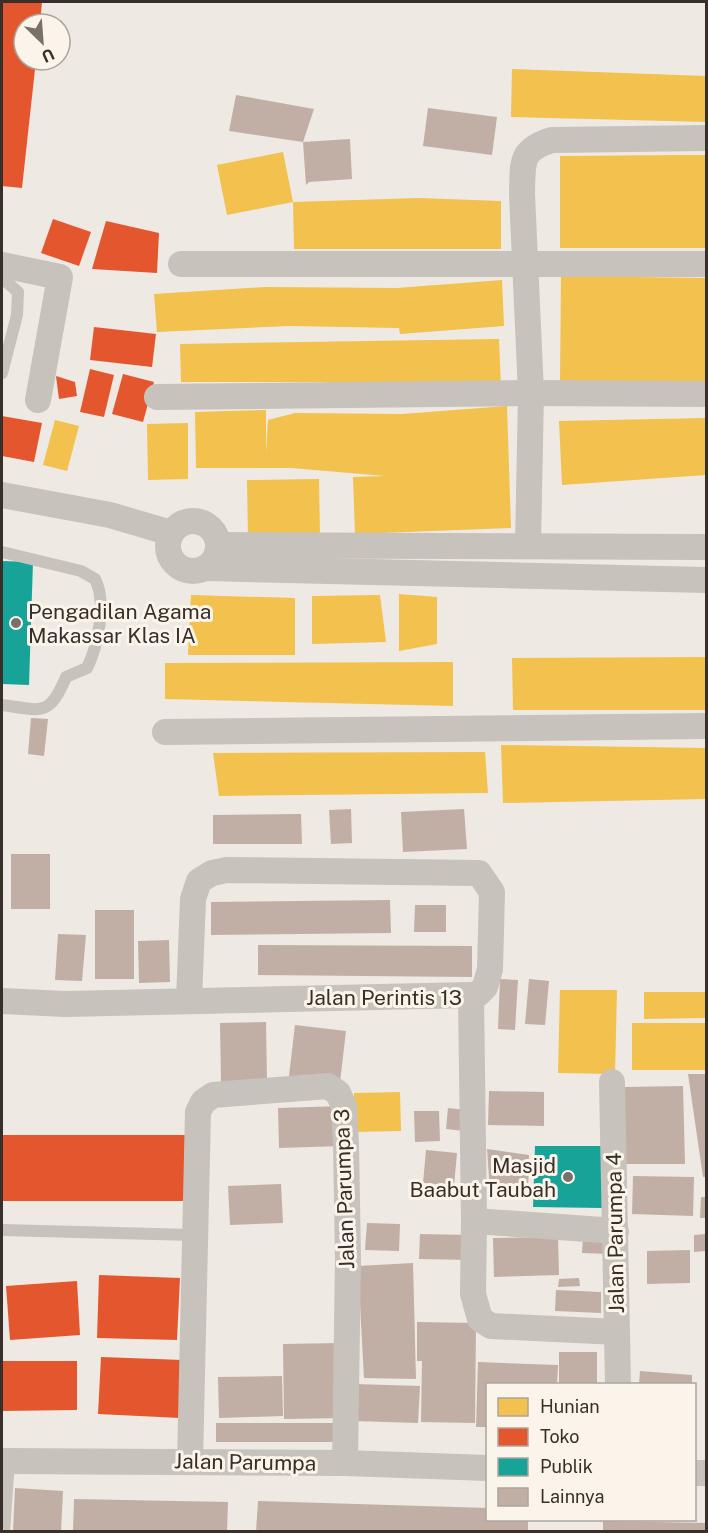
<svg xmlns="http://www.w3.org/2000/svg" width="708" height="1533" font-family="'Public Sans',sans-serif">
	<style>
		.homes { fill: #f2c14e }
		.shops { fill: #e4572e }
		.public { fill: #17a398 }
		.building { fill: #c1afa5 }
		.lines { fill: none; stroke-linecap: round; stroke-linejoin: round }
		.lane { stroke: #c7c2bc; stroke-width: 12 }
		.street { stroke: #c7c2bc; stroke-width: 26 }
		.poi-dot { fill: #78706b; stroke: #faf4eb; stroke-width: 2 }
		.labels { text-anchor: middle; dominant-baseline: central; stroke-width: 6; stroke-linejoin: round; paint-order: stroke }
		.poi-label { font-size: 21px; fill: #382f2a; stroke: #faf4eb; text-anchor: start }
		.street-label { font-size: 21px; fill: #382f2a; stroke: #faf4eb }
	</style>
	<rect width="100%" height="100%" fill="#eee9e3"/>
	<g class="homes">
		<polygon points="512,69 706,76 706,122 511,117"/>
		<polygon points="283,152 293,202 227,215 217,165"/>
		<polygon points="687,155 706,155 706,248 560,248 560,156"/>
		<polygon points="419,198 501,201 501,249 294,249 293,202"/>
		<polygon points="561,276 706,278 706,385 560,383"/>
		<polygon points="502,280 504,326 400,334 399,328 290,326 157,332 154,294 265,287 397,288"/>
		<polygon points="499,339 501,388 327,392 327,382 181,382 180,344"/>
		<polygon points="507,406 511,528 355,534 353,477 385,476 291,468 196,468 195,412 266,410 266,453 268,420 295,413 402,414"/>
		<polygon points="706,418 706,475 562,485 559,421"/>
		<polygon points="55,420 79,426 67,471 43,465"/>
		<polygon points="188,423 188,479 148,480 147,424"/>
		<polygon points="319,479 320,536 248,538 247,480"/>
		<polygon points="399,594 437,597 437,644 399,651"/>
		<polygon points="191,595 295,598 295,655 188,655"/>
		<polygon points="380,595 386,642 312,644 312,596"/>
		<polygon points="706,657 706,710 513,710 512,658"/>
		<polygon points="453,662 453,706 165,699 165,663"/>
		<polygon points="501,745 706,748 706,799 503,803"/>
		<polygon points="485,752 488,793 219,796 213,753"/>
		<polygon points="560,990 617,990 615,1074 558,1073"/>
		<polygon points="644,992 706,992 706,1018 644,1019"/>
		<rect x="632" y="1023" width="74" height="47"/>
		<polygon points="400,1092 401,1131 354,1132 354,1093"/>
	</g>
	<g class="shops">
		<polygon points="2,2 42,2 40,24 24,24 24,60 36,60 22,188 2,186"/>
		<polygon points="53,219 91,232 79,266 41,253"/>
		<polygon points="106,221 159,233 157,273 92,269"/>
		<polygon points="94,327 156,334 152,367 90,360"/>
		<polygon points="90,369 114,375 104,417 80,412"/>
		<polygon points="123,374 154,382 143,422 112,414"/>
		<polygon points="56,376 75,382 77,396 59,399"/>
		<polygon points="2,416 42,423 34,462 2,456"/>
		<polygon points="2,1135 185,1135 184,1201 2,1201"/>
		<polygon points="99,1275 180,1278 177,1340 97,1338"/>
		<polygon points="77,1281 80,1335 10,1340 6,1286"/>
		<polygon points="101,1357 183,1360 180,1418 98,1414"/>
		<polygon points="2,1361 77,1361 77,1410 2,1411"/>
	</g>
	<g class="public">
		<polygon points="2,561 33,562 29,685 2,684"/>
		<polygon points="535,1146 604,1146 602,1208 533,1207"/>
	</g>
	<g class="building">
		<polygon points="236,95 314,109 303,142 350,139 352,179 309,182 306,185 303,142 229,131"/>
		<polygon points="428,108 497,117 492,155 423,146"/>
		<polygon points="31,718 48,719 44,756 28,754"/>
		<polygon points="351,809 352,843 331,844 329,810"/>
		<polygon points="464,809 467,849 403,852 401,812"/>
		<polygon points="301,814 302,844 213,844 213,815"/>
		<rect x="11" y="854" width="39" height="55"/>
		<polygon points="390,900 391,933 211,935 211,902"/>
		<polygon points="415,905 446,905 446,932 414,932"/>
		<rect x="95" y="910" width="39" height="69"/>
		<polygon points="58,934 86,935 82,981 55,980"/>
		<polygon points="169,940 170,982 139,983 138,941"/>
		<polygon points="258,945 472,946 472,977 258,975"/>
		<polygon points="500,979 518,980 515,1030 498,1029"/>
		<polygon points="529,979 549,981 545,1025 525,1024"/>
		<polygon points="266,1022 267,1082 221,1083 220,1023"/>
		<polygon points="295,1025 346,1031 340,1082 289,1076"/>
		<polygon points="688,1074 706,1074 706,1177 703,1177"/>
		<polygon points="683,1086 685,1164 625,1164 625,1087"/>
		<polygon points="489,1091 544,1092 544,1126 488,1125"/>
		<polygon points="342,1106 342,1146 279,1148 278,1108"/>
		<polygon points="448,1108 467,1110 464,1131 446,1129"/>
		<polygon points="414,1111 439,1111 440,1141 415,1142"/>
		<polygon points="487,1149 529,1155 528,1194 490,1191"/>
		<polygon points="426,1150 457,1153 454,1186 423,1183"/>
		<polygon points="633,1176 694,1177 693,1216 632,1214"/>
		<polygon points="281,1184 283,1223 230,1225 228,1186"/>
		<polygon points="701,1197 706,1197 706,1218 700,1218"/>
		<polygon points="367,1223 400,1224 399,1251 365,1250"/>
		<polygon points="420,1234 471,1235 470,1260 419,1259"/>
		<polygon points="706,1234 706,1251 694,1252 694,1235"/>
		<polygon points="558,1237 559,1275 494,1277 493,1238"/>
		<polygon points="583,1237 612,1239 610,1254 582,1253"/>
		<polygon points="690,1250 690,1283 647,1284 647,1251"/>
		<polygon points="413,1263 416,1379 364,1378 358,1266"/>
		<polygon points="579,1278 580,1286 558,1287 559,1279"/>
		<polygon points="556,1290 601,1292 601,1313 555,1311"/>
		<polygon points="417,1322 476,1323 475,1423 421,1422 422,1361 417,1361"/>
		<polygon points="341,1343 343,1418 284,1419 283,1344"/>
		<rect x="559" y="1352" width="38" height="32"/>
		<polygon points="478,1362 558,1365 557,1384 488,1384 488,1427 476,1427"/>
		<polygon points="640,1371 692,1375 692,1384 639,1384"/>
		<polygon points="282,1376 283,1416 219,1418 218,1377"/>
		<polygon points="355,1384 420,1386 418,1423 354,1421"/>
		<rect x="216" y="1423" width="119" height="19"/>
		<polygon points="15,1488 63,1491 61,1532 13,1532"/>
		<polygon points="74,1499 228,1502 227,1532 73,1532"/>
		<polygon points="258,1501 488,1508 488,1520 528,1520 528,1532 256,1532"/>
		<polygon points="603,1521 706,1523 706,1532 603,1532"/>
	</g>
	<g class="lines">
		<g class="lane">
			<polyline points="2,278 18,292 17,315 2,373"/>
			<path d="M2,552L81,571L95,579C107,602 98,646 87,668L66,677C49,718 41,710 2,705"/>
			<polyline points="2,1230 193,1235"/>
			<polyline points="4,1532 9,1461"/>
		</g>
		<g class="street">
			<polyline points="181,264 706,264"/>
			<polyline points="2,265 60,277 38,400"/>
			<polyline points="157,397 531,393 706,394"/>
			<polyline points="2,495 110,515 171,533"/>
			<circle cx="193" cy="546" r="25"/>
			<polyline points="219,545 706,547"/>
			<path d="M528,545L531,393L522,194C523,163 519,150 552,140L706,138"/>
			<polyline points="205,568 706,580"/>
			<polyline points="165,732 706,726"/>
			<polyline points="189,1000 193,899 199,881 212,873 227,870 479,873 492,892 490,969 485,987 478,994 471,995"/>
			<polyline points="2,1001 65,1004 471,995 474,1221 616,1231"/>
			<polyline points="612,1082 618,1384"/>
			<polyline points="474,1221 473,1294 480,1319 491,1326 617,1332"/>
			<polyline points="2,1461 345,1463 488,1468"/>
			<polyline points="190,1462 198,1112 203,1102 213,1095 328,1086 338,1093 344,1106 346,1145 348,1258 345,1463"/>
			<polyline points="694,1473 706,1473"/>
		</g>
	</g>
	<g class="poi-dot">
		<circle cx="16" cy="623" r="6"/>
		<circle cx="568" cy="1177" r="6"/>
	</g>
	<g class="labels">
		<g class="poi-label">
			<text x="28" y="611">Pengadilan Agama<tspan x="28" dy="24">Makassar Klas IA</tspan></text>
			<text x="556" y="1165" text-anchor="end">Masjid<tspan x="556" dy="24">Baabut Taubah</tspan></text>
		</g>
		<g class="street-label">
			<text x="384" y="997">Jalan Perintis 13</text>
			<text transform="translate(344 1189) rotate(-92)">Jalan Parumpa 3</text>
			<text transform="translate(615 1233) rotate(-91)">Jalan Parumpa 4</text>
			<text transform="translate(245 1462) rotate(1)">Jalan Parumpa</text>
		</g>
	</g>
	<rect width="708" height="1533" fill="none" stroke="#382f2a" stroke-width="6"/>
	<rect x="486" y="1383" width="210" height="138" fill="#faf4eb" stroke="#aca59e" stroke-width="1.5"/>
	<rect x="498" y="1398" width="30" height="18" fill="#f2c14e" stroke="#aca59e" stroke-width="1.5"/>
	<text x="540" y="1413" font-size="18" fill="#382f2a">Hunian</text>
	<rect x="498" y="1428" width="30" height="18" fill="#e4572e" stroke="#aca59e" stroke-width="1.5"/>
	<text x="540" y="1443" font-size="18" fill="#382f2a">Toko</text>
	<rect x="498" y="1458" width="30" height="18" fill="#17a398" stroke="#aca59e" stroke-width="1.5"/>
	<text x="540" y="1473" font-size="18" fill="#382f2a">Publik</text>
	<rect x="498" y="1488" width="30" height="18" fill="#c1afa5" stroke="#aca59e" stroke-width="1.5"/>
	<text x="540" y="1503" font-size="18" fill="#382f2a">Lainnya</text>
	<g transform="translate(42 42) rotate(155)"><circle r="28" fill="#faf4eb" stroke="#aca59e" stroke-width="1.5"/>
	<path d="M0-4.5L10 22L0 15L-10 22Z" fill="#78706b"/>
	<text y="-9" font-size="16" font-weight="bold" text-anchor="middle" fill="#382f2a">U</text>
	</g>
</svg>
